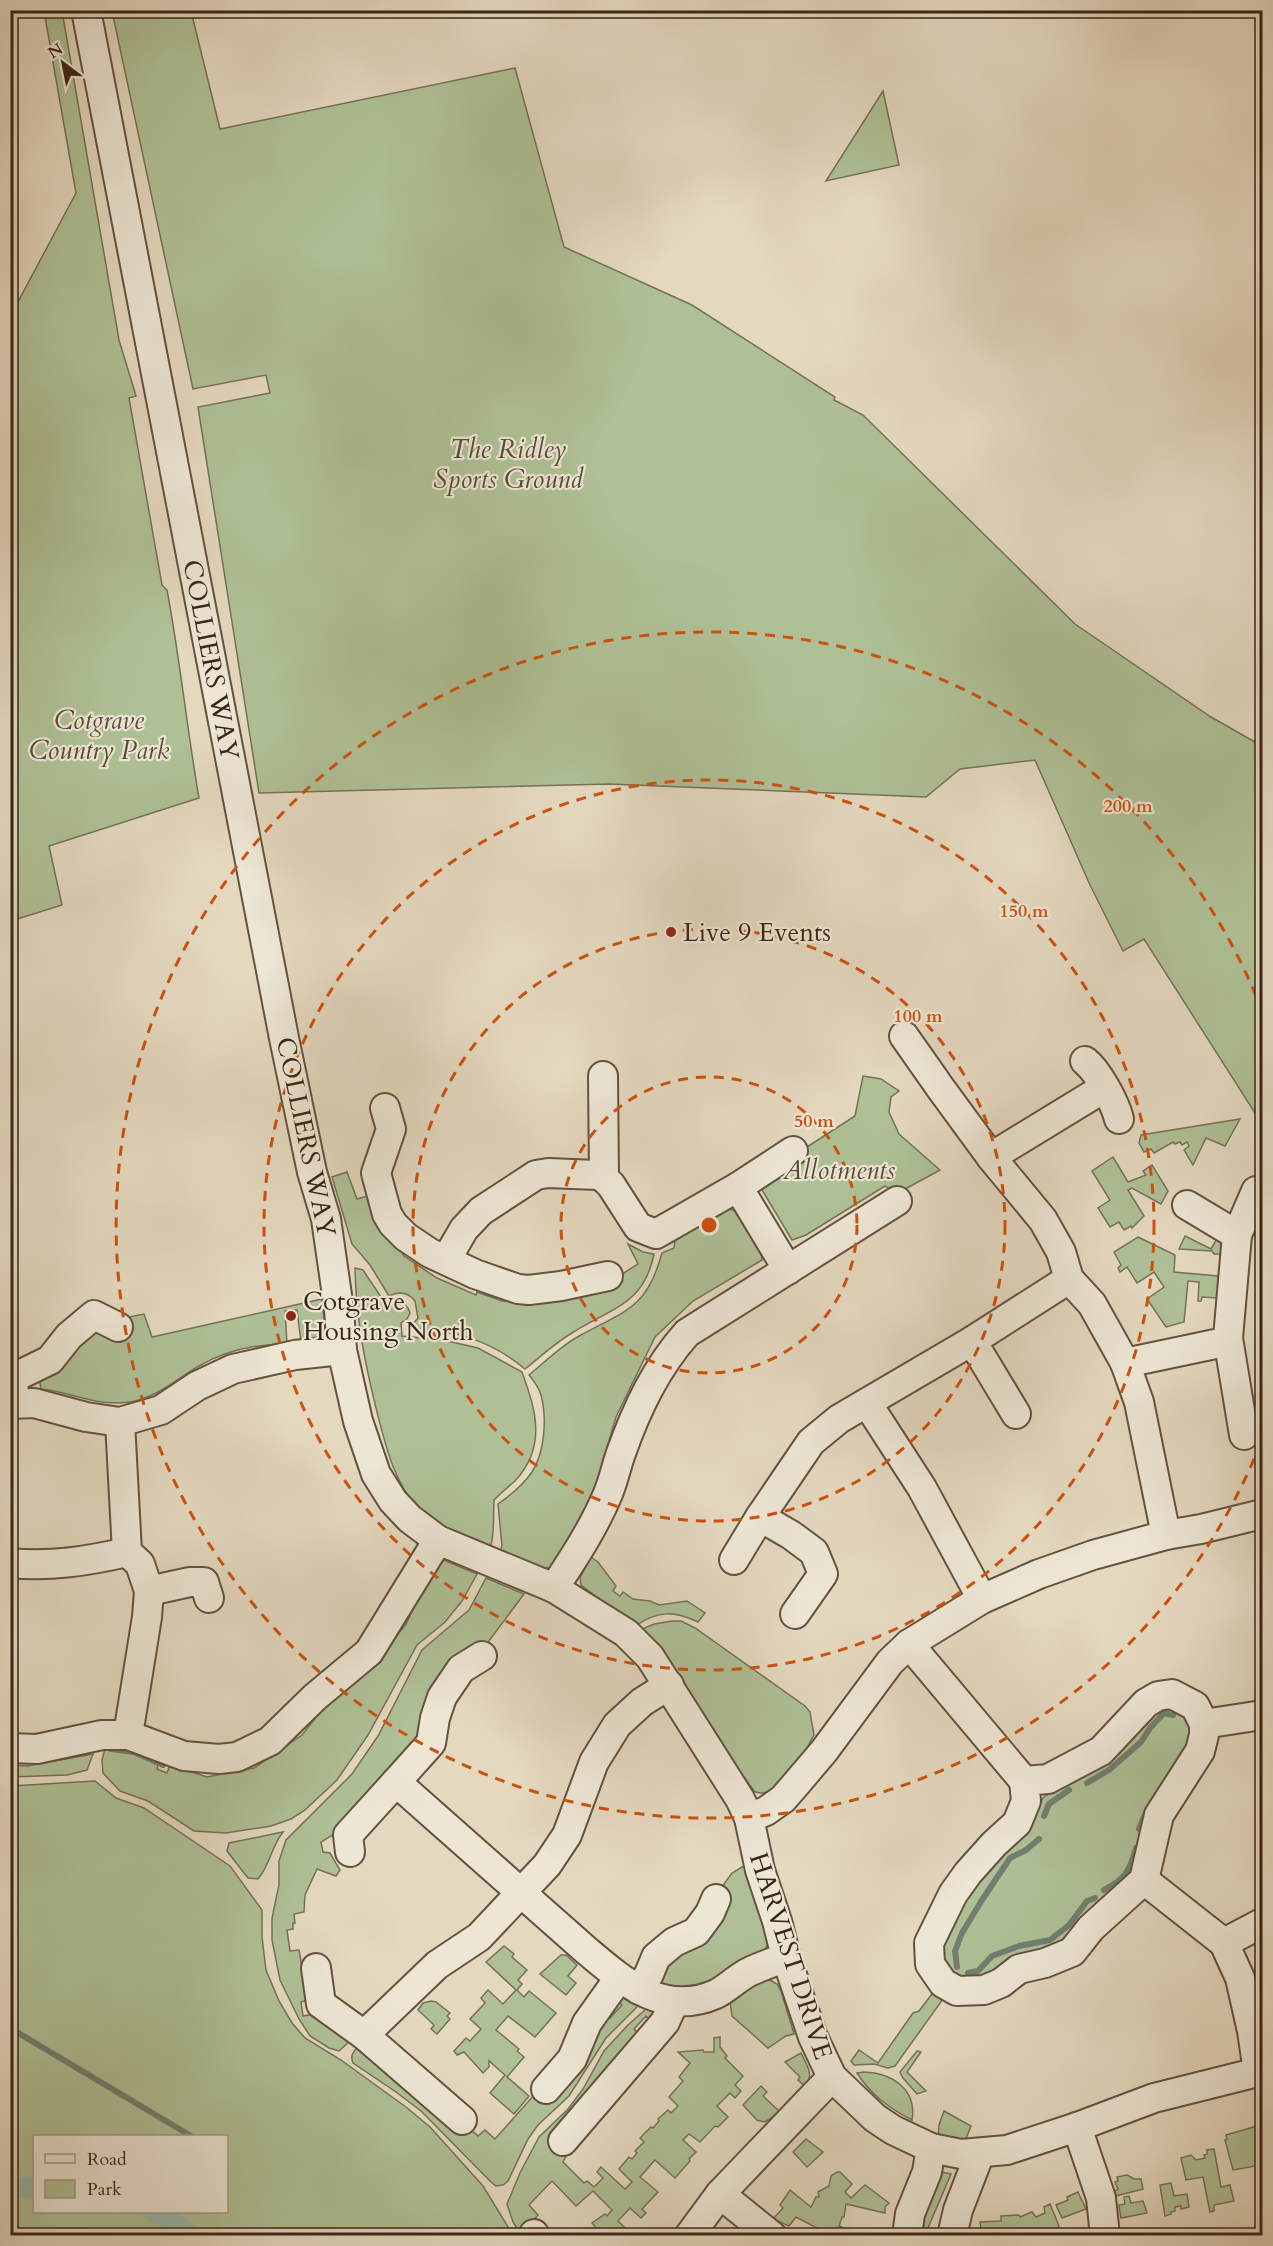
<svg xmlns="http://www.w3.org/2000/svg" width="1273" height="2246" font-family="Cardo,serif">
	<style>
		.green { fill: #afc096; stroke: #747256; stroke-width: 1.5; fill-rule: evenodd }
		.lines { fill: none; stroke-linecap: round; stroke-linejoin: round }
		.stream { stroke: #727f70; stroke-width: 6 }
		.canal { stroke: #97bbac; stroke-width: 21 }
		.minor-casing { stroke: #645240; stroke-width: 32 }
		.minor { stroke: #ede6d5; stroke-width: 28 }
		.ring { fill: none; stroke: #ce510e; stroke-width: 3; stroke-dasharray: 10 8 }
		.poi-dot { fill: #8f2418; stroke: #ede6d5; stroke-width: 2 }
		.labels { text-anchor: middle; dominant-baseline: central; stroke-width: 4.5; stroke-linejoin: round; paint-order: stroke }
		.park-label { font-size: 26px; font-style: italic; fill: #574c36; stroke: #ede6d5 }
		.street-label { font-size: 26px; fill: #3a2516; stroke: #ede6d5 }
		.poi-label { font-size: 26px; fill: #3a2516; stroke: #ede6d5; text-anchor: start }
		.centre { fill: #ce510e; stroke: #ede6d5; stroke-width: 3 }
		.ring-label { font-size: 18px; text-anchor: middle; font-weight: bold; fill: #ce510e; stroke: #ede6d5; stroke-width: 4.5; stroke-linejoin: round; paint-order: stroke }
	</style>
	<rect width="100%" height="100%" fill="#e4d8bf"/>
	<filter id="stains"><feTurbulence type="fractalNoise" baseFrequency=".00333" numOctaves="4"/><feColorMatrix values="0 0 0 0 .2 0 0 0 0 .09 0 0 0 0 .02 0 0 0 .5 -.17"/></filter>
	<radialGradient id="worn" r=".72"><stop offset=".6" stop-color="#630" stop-opacity="0"/><stop offset="1" stop-color="#630" stop-opacity=".3"/></radialGradient>
	<g class="green">
		<path d="M44,11H62L119,340L136,396L129,398L162,585L167,590C180,659 187,729 199,798L49,846L62,905L11,921V315L76,193Z"/>
		<polygon points="112,11 191,11 220,129 515,68 564,247 692,305 835,397 834,400 838,402 863,415 1075,624 1211,717 1262,746 1262,1124 1144,939 1123,951 1090,885 1035,760 960,769 926,797 609,784 259,793 198,407 270,393 266,375 193,389"/>
		<polygon points="883,91 899,165 826,181"/>
		<polygon points="863,1076 881,1079 899,1091 891,1097 889,1112 899,1134 940,1170 896,1194 885,1186 806,1235 792,1240 762,1190 762,1176 855,1116"/>
		<polygon points="1240,1119 1225,1146 1206,1138 1193,1165 1184,1150 1189,1146 1187,1142 1182,1145 1180,1142 1175,1144 1173,1142 1154,1153 1151,1149 1144,1152 1139,1143 1141,1135"/>
		<polygon points="1113,1157 1128,1182 1146,1175 1143,1171 1152,1165 1168,1191 1161,1204 1132,1188 1128,1190 1144,1216 1132,1228 1131,1226 1124,1230 1119,1222 1110,1227 1098,1208 1110,1200 1092,1171"/>
		<path d="M347,1172L357,1199L371,1195L404,1256L437,1278L476,1295L477,1292L502,1301L531,1302L610,1289L619,1284L616,1278L638,1264L628,1244L643,1252L654,1254C644,1305 611,1308 572,1333C555,1343 540,1357 525,1369C489,1339 455,1331 409,1328L418,1318L415,1301C408,1292 399,1291 389,1296L370,1265L352,1244L332,1177Z"/>
		<path d="M726,1209L734,1210L761,1253L762,1260L693,1301L655,1337L616,1417L591,1502L556,1562L552,1567L544,1568L500,1551L502,1546L498,1504C511,1495 523,1485 532,1472C545,1452 547,1418 541,1395C539,1388 534,1381 529,1375C546,1361 563,1344 581,1335C627,1310 647,1308 662,1253L674,1248L675,1240Z"/>
		<polygon points="1185,1236 1211,1249 1218,1237 1224,1246 1224,1254 1214,1254 1212,1251 1179,1249"/>
		<polygon points="1138,1237 1175,1255 1174,1272 1218,1276 1218,1298 1202,1297 1201,1301 1198,1301 1199,1282 1188,1281 1184,1322 1166,1327 1147,1299 1164,1287 1154,1272 1137,1283 1127,1267 1120,1272 1118,1268 1121,1265 1114,1252"/>
		<path d="M355,1268L363,1270L387,1306L402,1302L408,1308L410,1313L407,1319L401,1323L402,1336L443,1340L478,1348L522,1372C536,1411 547,1446 515,1481C508,1487 501,1493 494,1500C493,1512 495,1538 490,1547C464,1537 438,1528 418,1508C393,1481 385,1443 376,1408C364,1359 356,1318 355,1268Z"/>
		<path d="M322,1299L325,1330L318,1339L301,1342L297,1310L285,1311L287,1344C256,1344 226,1350 199,1366C178,1378 160,1395 135,1401C102,1409 73,1392 41,1389L39,1378L74,1340L119,1319L144,1314L152,1337Z"/>
		<path d="M591,1557L598,1562L616,1586L613,1591L620,1596L623,1592L633,1599L650,1601L659,1605L687,1601L705,1613L698,1622C674,1611 659,1610 635,1626L581,1585L580,1578Z"/>
		<polygon points="444,1560 477,1574 462,1601 445,1622 417,1645 368,1735 337,1780 305,1810 291,1819 271,1826 226,1833 194,1831 148,1801 120,1791 103,1773 102,1760 106,1745 127,1747 159,1760 157,1769 167,1773 170,1765 207,1777 254,1768 302,1735 329,1701 377,1660 406,1624 423,1587"/>
		<polygon points="486,1578 524,1594 422,1731 341,1830 321,1842 323,1852 330,1853 340,1870 336,1876 317,1869 305,1895 304,1912 294,1914 295,1923 293,1923 293,1929 287,1930 290,1951 299,1950 308,2000 301,2002 303,2016 318,2013 351,2040 339,2051 329,2048 310,2036 299,2019 280,1980 272,1940 272,1918 279,1885 279,1861 286,1840 352,1774 378,1736 422,1650 469,1610"/>
		<path d="M672,1621H681L695,1628L805,1706L810,1712L814,1735C806,1750 775,1804 754,1791L640,1630L654,1624Z"/>
		<path d="M1168,1705L1197,1723L1134,1869L1125,1883L1070,1939L987,1979H956C950,1972 944,1967 943,1956C939,1920 1013,1839 1036,1810L1043,1798L1053,1790L1131,1741L1148,1716Z"/>
		<polygon points="93,1754 87,1770 67,1775 11,1777 11,1765 27,1766"/>
		<path d="M95,1781L116,1798L144,1808L230,1866L262,1910V1937L266,1970L279,2001L292,2023L305,2038L341,2060L406,2107L430,2127L483,2186L513,2235H11V1786ZM34,2136H226V2212H34Z"/>
		<path d="M283,1832C271,1847 270,1865 258,1879L248,1878L227,1851L229,1843Z"/>
		<polygon points="747,1864 768,1939 767,1946 762,1952 738,1961 709,1984 685,1990 656,1983 666,1959 723,1898 724,1884 732,1873"/>
		<polygon points="504,1946 514,1954 512,1957 527,1970 518,1980 522,1984 517,1990 524,1997 529,1991 556,2013 535,2037 508,2016 496,2030 519,2049 517,2051 524,2057 507,2077 529,2096 514,2114 490,2093 505,2075 489,2061 489,2067 483,2073 464,2052 457,2055 454,2051 466,2038 470,2041 481,2029 470,2019 485,2003 481,1998 488,1990 503,2004 516,1990 486,1962"/>
		<polygon points="561,1955 566,1955 577,1965 568,1976 576,1983 566,1995 540,1974"/>
		<polygon points="770,1980 777,1984 781,1991 794,2034 786,2036 768,2048 732,2016 730,2001 760,1981"/>
		<polygon points="938,1986 948,1992 895,2066 888,2068 874,2064 854,2065 851,2061 859,2050 878,2063 913,2013 919,2011"/>
		<path d="M621,1997L638,2006L606,2038L569,2096L538,2125L528,2139L508,2181L503,2185L496,2186L490,2181L421,2111L396,2092L353,2063C350,2056 353,2052 358,2047L439,2112L438,2118L456,2134L465,2124L478,2136L485,2130L495,2139L605,2015L610,2018L622,2005L617,2001Z"/>
		<polygon points="431,2001 436,2002 450,2013 447,2016 450,2019 437,2034 431,2029 434,2025 418,2010 423,2003"/>
		<polygon points="647,2008 661,2013 654,2023 646,2016 634,2029 641,2036 631,2040 621,2052 563,2162 584,2183 587,2181 594,2187 603,2178 597,2172 601,2167 625,2189 632,2182 619,2169 629,2157 632,2159 637,2153 635,2151 644,2142 640,2138 651,2127 653,2128 659,2121 658,2119 668,2110 671,2113 678,2106 669,2097 683,2081 679,2077 690,2063 678,2052 703,2050 704,2052 714,2052 714,2038 720,2037 720,2047 727,2056 725,2058 743,2076 735,2085 741,2091 735,2098 730,2093 717,2106 728,2117 718,2127 715,2126 700,2142 689,2134 683,2140 696,2152 689,2159 690,2161 675,2178 655,2160 640,2177 658,2192 642,2209 646,2213 641,2218 630,2208 618,2221 625,2228 618,2235 595,2235 593,2233 596,2228 592,2223 605,2214 607,2216 612,2210 593,2191 576,2206 552,2181 529,2205 538,2215 521,2235 513,2222 507,2204 520,2173 539,2137 568,2109 583,2089 604,2051 628,2025"/>
		<polygon points="917,2051 921,2052 907,2072 926,2091 917,2094 903,2078 900,2072"/>
		<path d="M801,2053C807,2065 814,2075 806,2087L798,2080L800,2077L785,2062Z"/>
		<path d="M864,2072C892,2073 917,2089 912,2120C889,2108 871,2095 857,2073Z"/>
		<polygon points="761,2086 767,2092 763,2096 779,2111 770,2119 764,2122 757,2120 743,2105"/>
		<polygon points="944,2111 971,2126 965,2141 938,2138 939,2125"/>
		<polygon points="1257,2126 1258,2135 1261,2135 1262,2183 1259,2170 1256,2170 1255,2166 1233,2170 1225,2140 1227,2139 1226,2135"/>
		<polygon points="806,2139 823,2152 807,2167 793,2152"/>
		<polygon points="1214,2149 1221,2187 1230,2185 1234,2201 1214,2205 1214,2211 1210,2212 1203,2177 1186,2180 1181,2158 1191,2155 1196,2160 1205,2158 1204,2155 1207,2154 1207,2150"/>
		<polygon points="933,2170 951,2174 925,2235 916,2235"/>
		<polygon points="837,2172 840,2172 852,2184 845,2192 851,2198 865,2185 889,2203 885,2207 885,2213 846,2204 844,2217 842,2217 839,2226 842,2227 839,2235 830,2235 796,2217 789,2226 773,2219 783,2208 780,2205 790,2190 811,2207 816,2197 819,2197 818,2192 829,2186 831,2176"/>
		<polygon points="1127,2175 1134,2179 1141,2179 1143,2189 1116,2196 1115,2191 1118,2189 1115,2182 1118,2181 1117,2177"/>
		<polygon points="1171,2183 1174,2196 1187,2194 1189,2207 1181,2209 1181,2206 1175,2207 1175,2211 1171,2212 1171,2214 1165,2216 1160,2185"/>
		<polygon points="1078,2192 1086,2209 1062,2218 1056,2205 1068,2200 1067,2197"/>
		<polygon points="1129,2196 1131,2203 1143,2201 1147,2213 1121,2218 1119,2205 1125,2204 1124,2197"/>
		<polygon points="1050,2204 1059,2226 1058,2228 1053,2229 1052,2232 1034,2235 995,2236 994,2233 981,2229 980,2222 1001,2221 1001,2216 1019,2215 1020,2217 1032,2212 1036,2217 1045,2213 1044,2207"/>
	</g>
	<g class="lines">
		<g class="stream">
			<polyline points="111,1749 134,1752 163,1765"/>
			<polyline points="1087,1783 1109,1770 1141,1742 1150,1728 1164,1713 1173,1715"/>
			<polyline points="1044,1816 1049,1804 1069,1790"/>
			<polyline points="1139,1829 1147,1810"/>
			<path d="M1104,1890C1125,1879 1130,1871 1136,1848"/>
			<polyline points="957,1967 955,1951 962,1933 982,1900 1010,1858 1026,1850 1039,1839"/>
			<polyline points="968,1973 978,1971 992,1956 1019,1946 1050,1940 1069,1925 1087,1901 1095,1898"/>
			<polyline points="10,2028 191,2136"/>
		</g>
		<g class="canal">
			<polyline points="10,2187 34,2188"/>
			<polyline points="153,2212 165,2216 193,2236"/>
		</g>
		<g class="minor-casing">
			<g id="minor">
				<polyline points="86,10 284,1038 312,1172 326,1219 339,1309 342,1350 358,1421 376,1474 393,1501 410,1519 438,1540 554,1588 626,1633 650,1657 740,1799 749,1818 760,1870 777,1921 786,1957 813,2037 832,2077 875,2118 893,2130 931,2148 961,2154 1007,2150 1077,2127 1154,2098 1262,2071"/>
				<polyline points="904,1036 937,1083"/>
				<path d="M1085,1061C1098,1071 1115,1103 1119,1119"/>
				<polyline points="603,1076 604,1178"/>
				<polyline points="939,1086 991,1157 1043,1220 1061,1252 1069,1279 1092,1304 1125,1363 1139,1402 1166,1535"/>
				<polyline points="385,1108 391,1129 376,1173 387,1214 393,1224 406,1237 430,1253 475,1274 518,1289 529,1290 561,1286 608,1276"/>
				<polyline points="991,1157 1104,1088"/>
				<polyline points="738,1187 788,1270"/>
				<polyline points="1187,1205 1237,1235"/>
				<polyline points="446,1260 464,1229 481,1211 536,1175 548,1173 597,1175 604,1178 611,1185 638,1227 656,1234 738,1187 793,1151"/>
				<polyline points="1228,1338 1244,1435"/>
				<polyline points="972,1341 1016,1414"/>
				<polyline points="1125,1363 1220,1343 1228,1338 1237,1235 1256,1191"/>
				<polyline points="867,1403 922,1488 982,1599"/>
				<polyline points="10,1404 34,1403 86,1417 120,1422 161,1410 197,1386 233,1369 295,1355 342,1350"/>
				<polyline points="11,1404 15,1377 50,1360 69,1336 94,1315 118,1327"/>
				<polyline points="120,1422 127,1552 140,1564 149,1591 147,1617 128,1735"/>
				<polyline points="760,1517 791,1535 814,1552 823,1574 795,1614"/>
				<polyline points="734,1560 760,1517 811,1442 839,1419 972,1341 1069,1279"/>
				<path d="M10,1563C50,1567 88,1561 127,1552"/>
				<path d="M554,1588C573,1559 593,1529 607,1496C613,1483 616,1467 621,1453C637,1408 656,1368 687,1333L897,1201"/>
				<polyline points="149,1591 190,1582 204,1582 209,1598"/>
				<polyline points="909,1644 1024,1781"/>
				<path d="M482,1656L461,1669L442,1697L435,1718L431,1743L396,1782L587,1951C625,1983 664,2017 716,1994C728,1988 738,1977 751,1971C762,1966 774,1962 786,1957"/>
				<polygon points="1172,1694 1195,1706 1204,1724 1204,1735 1200,1751 1159,1815 1144,1880 1091,1928 1072,1952 1045,1963 1019,1969 1001,1983 984,1990 957,1991 943,1983 930,1964 929,1943 953,1894 968,1873 994,1844 1017,1823 1026,1801 1024,1781 1048,1779 1101,1751 1146,1703 1158,1696"/>
				<polyline points="1204,1724 1262,1715"/>
				<polyline points="10,1748 37,1749 102,1735 128,1735 184,1756 219,1759 237,1757 270,1741 315,1697 369,1652 438,1540"/>
				<polyline points="749,1818 766,1811 783,1799 796,1784 824,1751 890,1662 909,1644 982,1599 1039,1574 1093,1555 1166,1535 1201,1529 1262,1514"/>
				<polyline points="350,1852 348,1835 396,1782"/>
				<polyline points="1144,1880 1224,1943 1240,1978 1252,2031 1258,2072"/>
				<polyline points="1224,1943 1262,1923"/>
				<polyline points="316,1968 321,2004 364,2035 462,2120"/>
				<polyline points="639,1990 649,1974 656,1957 674,1942 696,1932 710,1913 716,1899"/>
				<polyline points="364,2035 437,1965 479,1937 547,1865 567,1835 594,1762 617,1725 642,1702 669,1685"/>
				<polyline points="546,2089 572,2059 587,2023 619,1978"/>
				<polyline points="1077,2127 1101,2198 1105,2236"/>
				<polyline points="563,2141 665,2022 674,2002"/>
				<polyline points="720,2194 772,2236"/>
				<polyline points="534,2234 535,2236"/>
				<polyline points="689,2236 720,2194 832,2077"/>
				<polyline points="907,2236 910,2214 927,2172 931,2148"/>
				<polyline points="952,2236 958,2210 980,2153"/>
			</g>
		</g>
		<use href="#minor" class="minor"/>
	</g>
	<g class="ring">
		<circle cx="709" cy="1225" r="148"/>
		<circle cx="709" cy="1225" r="296"/>
		<circle cx="709" cy="1225" r="445"/>
		<path d="M1261 1442A593 593 0 1 1 1261 1008"/>
	</g>
	<g class="poi-dot">
		<circle cx="671" cy="932" r="6"/>
		<circle cx="291" cy="1316" r="6"/>
	</g>
	<g class="labels">
		<g class="park-label">
			<text x="508" y="449">The Ridley<tspan x="508" dy="30">Sports Ground</tspan></text>
			<text x="99" y="720">Cotgrave<tspan x="99" dy="30">Country Park</tspan></text>
			<text x="839" y="1170">Allotments</text>
		</g>
		<g class="street-label">
			<text transform="translate(211 660) rotate(79)">COLLIERS WAY</text>
			<text transform="translate(306 1137) rotate(78)">COLLIERS WAY</text>
			<text transform="translate(791 1956) rotate(72)">HARVEST DRIVE</text>
		</g>
		<g class="poi-label">
			<text x="683" y="932">Live 9 Events</text>
			<text x="303" y="1301">Cotgrave<tspan x="303" dy="30">Housing North</tspan></text>
		</g>
	</g>
	<circle cx="709" cy="1225" r="9" class="centre"/>
	<g class="ring-label">
		<text x="1128" y="812">200 m</text>
		<text x="1024" y="917">150 m</text>
		<text x="918" y="1022">100 m</text>
		<text x="814" y="1127">50 m</text>
	</g>
	<rect width="1273" height="2246" fill="none" stroke="#e4d8bf" stroke-width="36"/>
	<rect x="12" y="12" width="1249" height="2222" fill="none" stroke="#3a2516" stroke-width="3"/>
	<rect x="18" y="18" width="1237" height="2210" fill="none" stroke="#3a2516" stroke-width="1.5"/>
	<rect x="33" y="2135" width="195" height="78" fill="#ede6d5" stroke="#a59989" stroke-width="1.5"/>
	<rect x="45" y="2154" width="30" height="9" fill="#ede6d5" stroke="#a59989" stroke-width="1.5"/>
	<text x="87" y="2165" font-size="18" fill="#3a2516">Road</text>
	<rect x="45" y="2180" width="30" height="18" fill="#afc096" stroke="#a59989" stroke-width="1.5"/>
	<text x="87" y="2195" font-size="18" fill="#3a2516">Park</text>
	<g transform="translate(63 63) rotate(328)" stroke="#ede6d5" stroke-width="4.5" paint-order="stroke">
	<path d="M0-4.5L10 22L0 15L-10 22Z" fill="#3a2516"/>
	<text y="-9" font-size="16" font-weight="bold" text-anchor="middle" fill="#3a2516">N</text>
	</g>
	<rect width="100%" height="100%" filter="url(#stains)"/>
	<rect width="100%" height="100%" fill="url(#worn)"/>
</svg>
